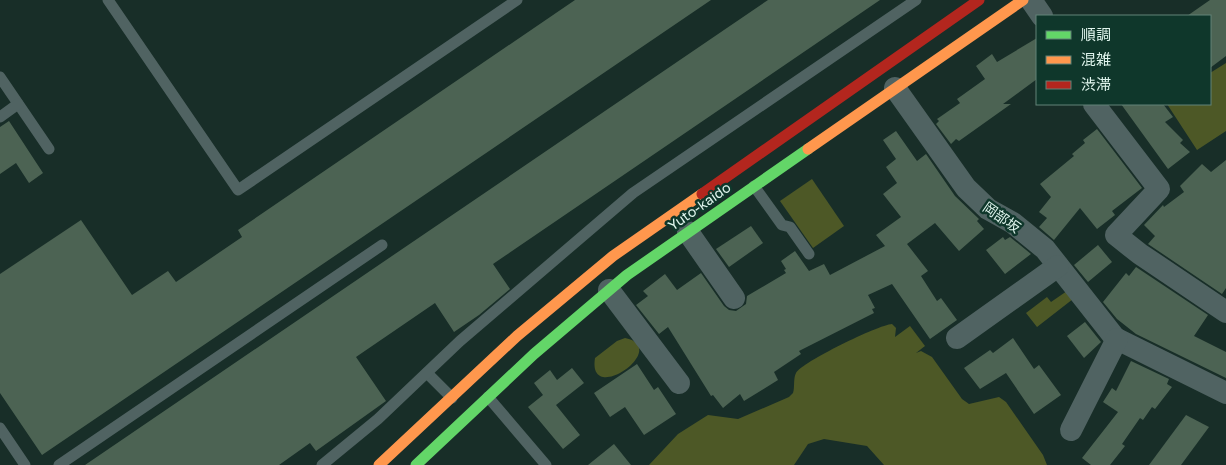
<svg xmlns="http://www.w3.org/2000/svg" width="1226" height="465" font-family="'Golos Text','Noto Sans JP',sans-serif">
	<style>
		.green { fill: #4d5826 }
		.building { fill: #4c6353 }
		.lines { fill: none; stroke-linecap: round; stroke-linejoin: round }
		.lane { stroke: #506362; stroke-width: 11 }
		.street { stroke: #506362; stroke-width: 22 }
		.fast { stroke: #63d668; stroke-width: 11 }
		.slow { stroke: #ff974d; stroke-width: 11 }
		.jam { stroke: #b3261e; stroke-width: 11 }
		.labels { text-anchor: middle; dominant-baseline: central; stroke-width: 5; stroke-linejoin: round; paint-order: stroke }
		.street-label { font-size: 14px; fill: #e0f5ed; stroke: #0f372b }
	</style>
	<rect width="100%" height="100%" fill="#182e28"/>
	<g class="green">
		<polygon points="1226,63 1226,131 1197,150 1167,104 1210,104 1210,73"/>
		<polygon points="812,179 844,226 813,248 780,201"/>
		<polygon points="1067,291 1073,299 1037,327 1026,313 1047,297 1051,302"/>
		<path d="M892,324L896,328L895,337L910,326L925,346L916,353L921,351L932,357L962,399L969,404L999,397L1006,402L1043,455L1047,465H884L867,446L824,439L808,444L794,465H649L678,434L708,415L738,419L789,397L793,393C795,387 793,379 796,373C802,362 878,325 892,324Z"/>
		<path d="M625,338C672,348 587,407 595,358L617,341Z"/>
	</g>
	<g class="building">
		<polygon points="575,0 711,0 42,455 0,393 0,274 81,220 132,295 168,271 176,282 242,237 238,230"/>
		<polygon points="768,0 880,0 493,264 510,289 479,315 454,332 435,303 356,357 386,401 316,451 310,443 279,465 85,465"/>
		<polygon points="1210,0 1226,0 1226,56 1210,68 1210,16 1187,16"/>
		<polygon points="1037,38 1037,79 1003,104 1011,104 959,141 956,139 951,144 936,124 939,121 937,119 960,103 957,99 985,79 976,66 992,54 997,62"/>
		<polygon points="1121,104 1163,104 1173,117 1165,122 1183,140 1180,143 1190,152 1168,169"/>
		<polygon points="9,121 43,173 29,183 16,163 0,174 0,127"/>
		<polygon points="1097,129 1142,188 1112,211 1115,215 1097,229 1080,208 1054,240 1039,227 1047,218 1039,212 1051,197 1040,184 1074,156 1072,154 1085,143 1083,140"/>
		<polygon points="896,131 917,161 926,154 955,196 979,219 977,221 984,229 959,251 935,223 907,244 928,271 921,276 937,301 941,298 957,320 930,339 892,284 868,295 875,308 872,309 874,313 799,351 801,354 774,372 778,380 744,401 740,394 723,408 713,395 711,396 668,327 659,334 636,305 648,296 643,291 665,274 677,290 701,273 724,306 729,310 736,311 746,304 747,296 786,273 784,270 786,269 781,261 795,251 809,271 824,264 830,275 885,246 876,235 901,217 883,194 897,183 886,167 896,159 883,140"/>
		<polygon points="1226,160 1226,288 1222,294 1148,244 1155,236 1144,225 1163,205 1164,207 1184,192 1180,186 1202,164 1211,172"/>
		<polygon points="751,226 763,243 729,267 716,249"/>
		<polygon points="1003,237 1005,240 1010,237 1031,254 1005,274 986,250"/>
		<polygon points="1098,245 1112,262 1088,282 1074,265"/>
		<polygon points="1136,267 1208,315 1194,336 1226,352 1226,378 1136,334 1117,319 1103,302 1126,273 1129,276"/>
		<polygon points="1085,322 1101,342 1084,358 1067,336"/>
		<polygon points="1013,338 1034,369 1039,365 1061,395 1034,414 1006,373 980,389 964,368 990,350 993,353"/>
		<polygon points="1131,361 1169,379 1167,384 1172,387 1155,409 1152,407 1143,420 1140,418 1122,444 1125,446 1110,465 1091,465 1082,458 1118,412 1103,402 1112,388 1116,391"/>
		<polygon points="637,364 654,390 658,387 676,414 644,435 625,407 610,417 594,393"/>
		<polygon points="572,368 584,383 556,405 580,435 563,449 528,407 543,395 534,383 550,370 557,380"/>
		<polygon points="1186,415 1209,427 1181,465 1149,465"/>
		<polygon points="614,444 631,465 588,465"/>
	</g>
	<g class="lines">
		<g class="lane">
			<polyline points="108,0 238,190 517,0"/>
			<polyline points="0,77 49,149"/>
			<polyline points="0,117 18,104"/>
			<polyline points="754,186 782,225 790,227 809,254"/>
			<polyline points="427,373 452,398"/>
			<polyline points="488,397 546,465"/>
			<polyline points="0,428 25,465"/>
			<polyline points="59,465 382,245"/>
			<polyline points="322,465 378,419 460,341 633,193 916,0"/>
		</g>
		<g class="street">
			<polyline points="1031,0 1042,16"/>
			<polyline points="895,88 966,188 988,209 1013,223 1045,249 1115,338 1226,393"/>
			<polyline points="1094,104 1159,189 1116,235 1140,254 1226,312"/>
			<polyline points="688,232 734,298"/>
			<polyline points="609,290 679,383"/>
			<polyline points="957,338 1058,266"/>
			<polyline points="1071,430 1117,339"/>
		</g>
		<polyline class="fast" points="416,465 534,354 627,275 808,149"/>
		<g class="slow">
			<polyline points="808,149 1023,0"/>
			<polyline points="379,465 517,336 613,256 702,194"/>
		</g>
		<polyline class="jam" points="702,194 979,0"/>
	</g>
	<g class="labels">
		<g class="street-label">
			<text transform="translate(699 206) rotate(-35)">Yuto-kaido</text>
			<text transform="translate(1002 217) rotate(35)">岡部坂</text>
		</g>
	</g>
	<rect x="1036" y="15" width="175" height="90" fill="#0f372b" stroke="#638379"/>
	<rect x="1046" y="31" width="25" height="8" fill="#63d668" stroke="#638379"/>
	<text x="1081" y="40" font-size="15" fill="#e0f5ed">順調</text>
	<rect x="1046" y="56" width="25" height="8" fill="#ff974d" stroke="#638379"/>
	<text x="1081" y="65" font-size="15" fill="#e0f5ed">混雑</text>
	<rect x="1046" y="81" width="25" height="8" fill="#b3261e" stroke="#638379"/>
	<text x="1081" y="90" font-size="15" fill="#e0f5ed">渋滞</text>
</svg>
